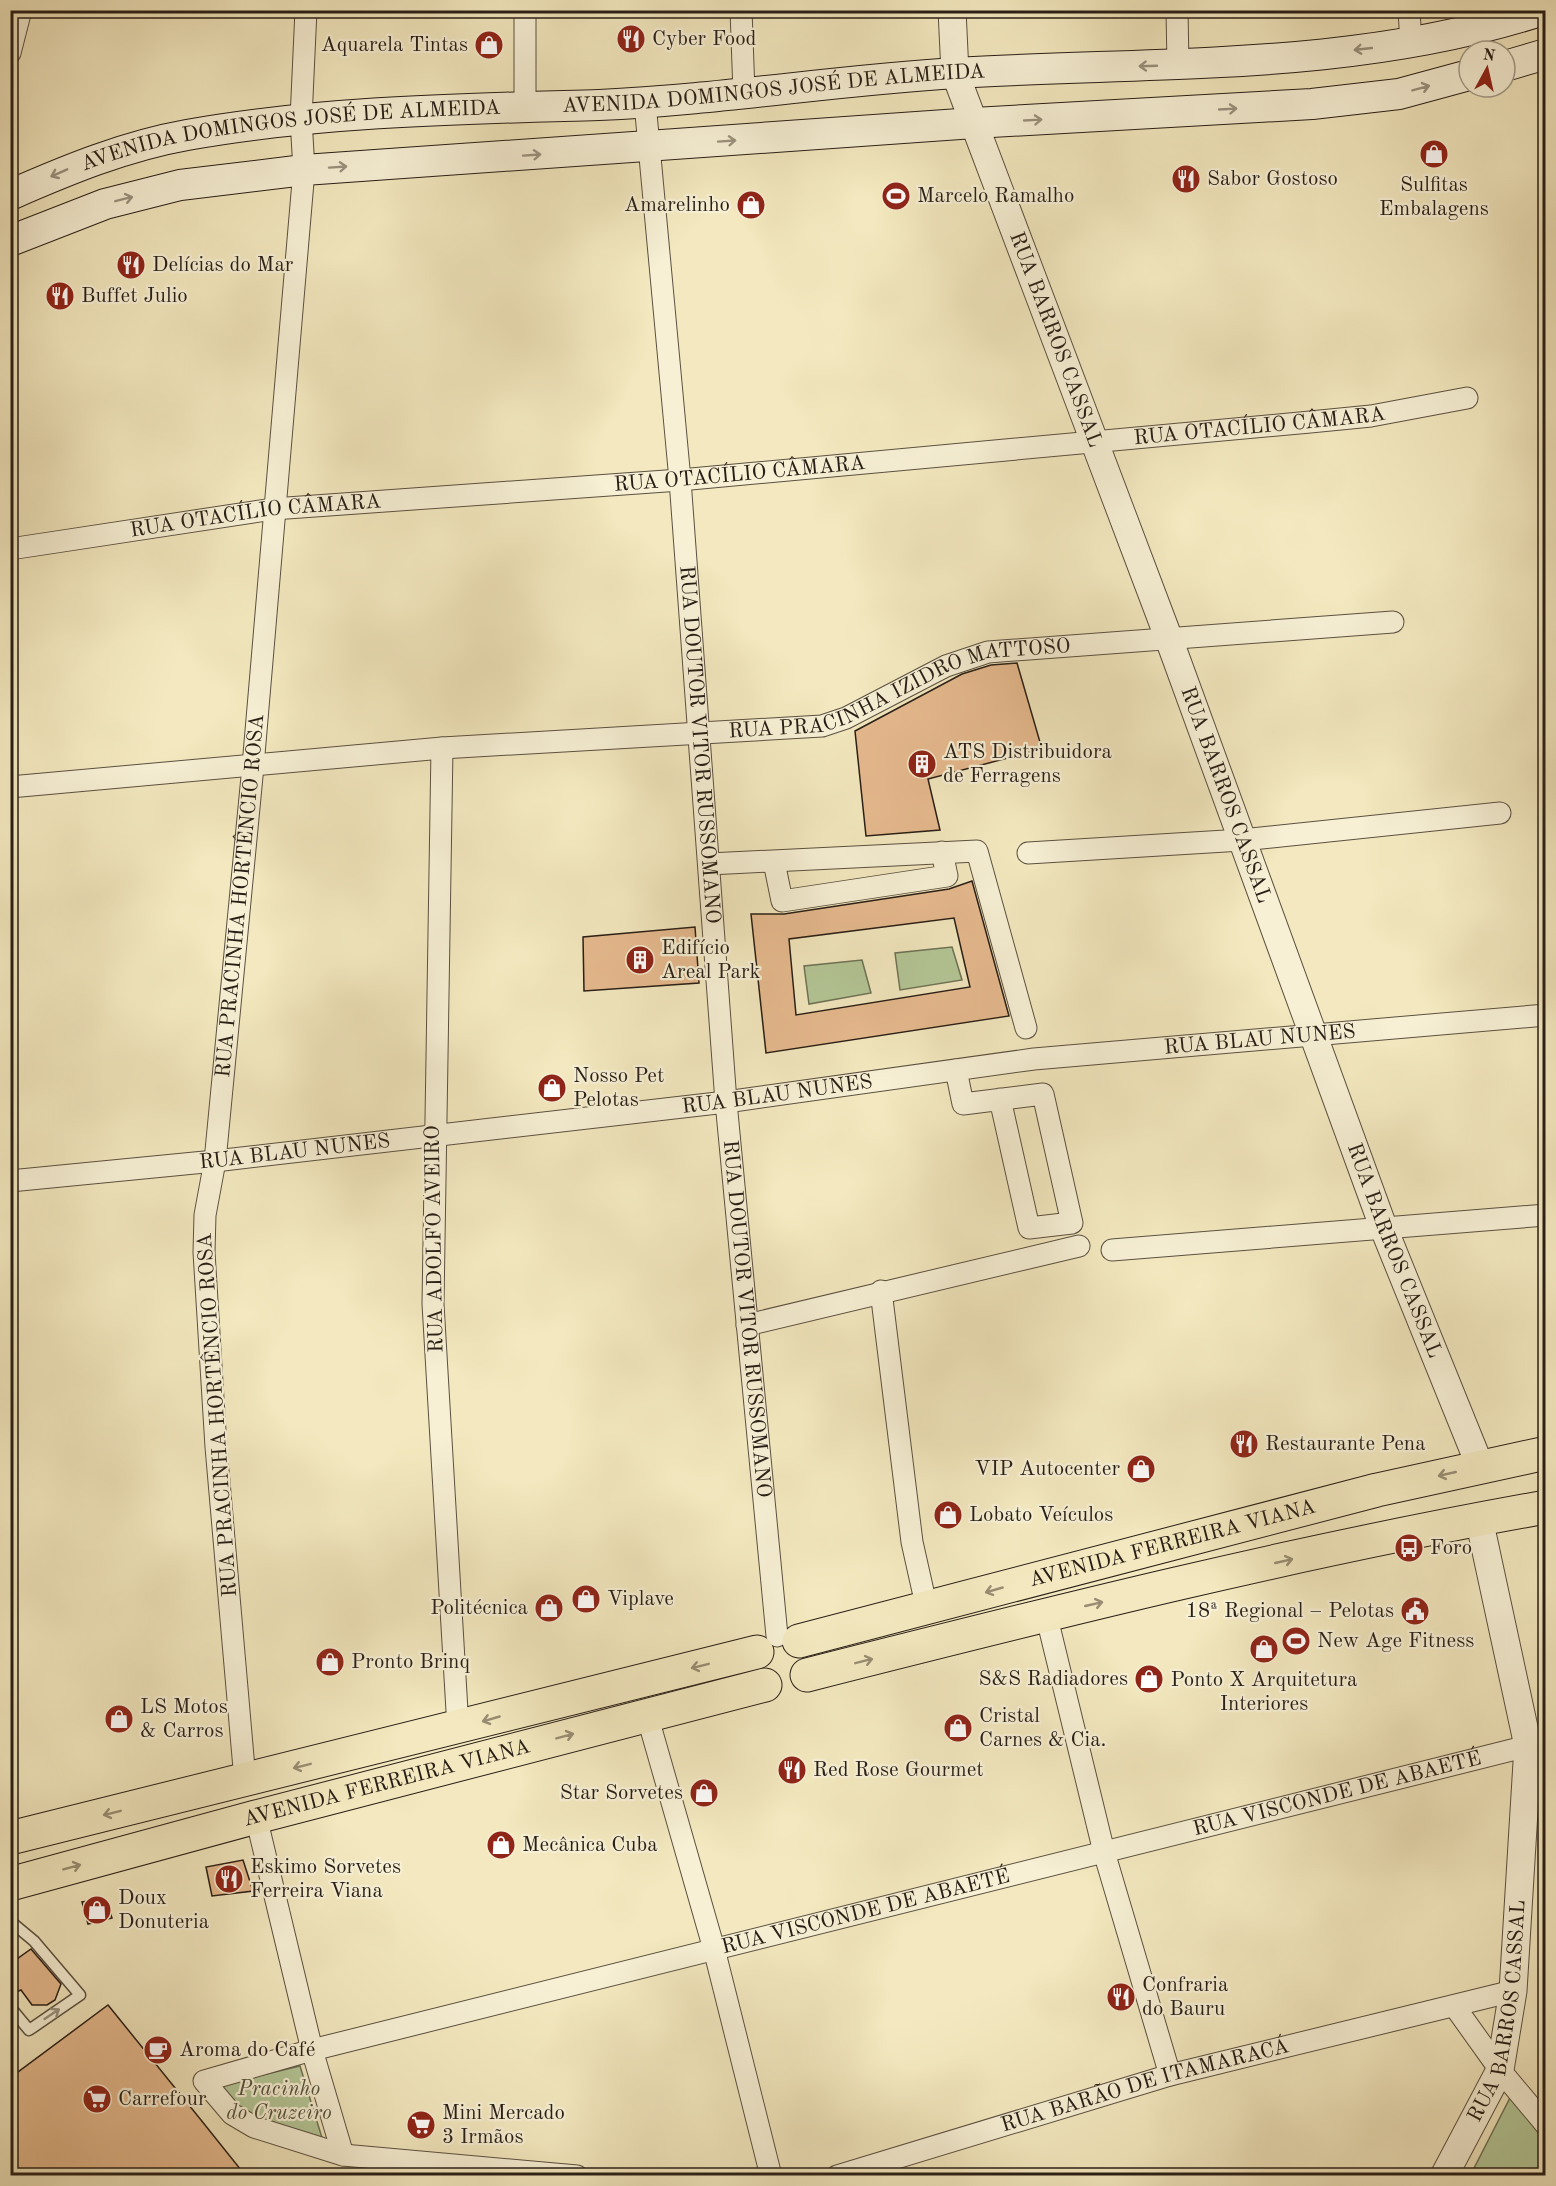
<svg xmlns="http://www.w3.org/2000/svg" width="1556" height="2186" font-family="'Old Standard TT',serif">
	<style>
		.green { fill: #b4c797; stroke: #6e7256; stroke-width: 1.5 }
		.building { fill: #e6ba8e; stroke: #281e16; stroke-width: 1.5; fill-rule: evenodd }
		.lines { fill: none; stroke-linecap: round; stroke-linejoin: round }
		.service-casing { stroke: #5b5040; stroke-width: 13 }
		.minor-casing { stroke: #5b5040; stroke-width: 23 }
		.tertiary-casing { stroke: #5b5040; stroke-width: 29 }
		.secondary-casing { stroke: #281e16; stroke-width: 32 }
		.primary-casing { stroke: #281e16; stroke-width: 35 }
		.service { stroke: #f7f0d5; stroke-width: 10 }
		.minor { stroke: #f7f0d5; stroke-width: 21 }
		.tertiary { stroke: #f7f0d5; stroke-width: 27 }
		.secondary { stroke: #f7f0d5; stroke-width: 30 }
		.primary { stroke: #f3e8bf; stroke-width: 33 }
		.oneway { stroke: #9a927f }
		.oneway2 { stroke: #988d73 }
		.labels { text-anchor: middle; dominant-baseline: central; stroke-width: 4.5; stroke-linejoin: round; paint-order: stroke }
		.poi-label { font-size: 21px; fill: #281e16; stroke: #f7f0d5; text-anchor: start }
		.street-label { font-size: 21px; fill: #281e16; stroke: #f7f0d5 }
		.park-label { font-size: 21px; font-style: italic; fill: #52513d; stroke: #f7f0d5 }
	</style>
	<rect width="100%" height="100%" fill="#f3e8bf"/>
	<filter id="stains"><feTurbulence type="fractalNoise" baseFrequency=".00333" numOctaves="4"/><feColorMatrix values="0 0 0 0 .2 0 0 0 0 .09 0 0 0 0 .02 0 0 0 .5 -.17"/></filter>
	<radialGradient id="worn" r=".72"><stop offset=".6" stop-color="#630" stop-opacity="0"/><stop offset="1" stop-color="#630" stop-opacity=".3"/></radialGradient>
	<g class="green">
		<polygon points="952,947 962,980 900,990 895,953"/>
		<polygon points="862,960 871,993 809,1004 804,966"/>
		<polygon points="300,2066 323,2141 234,2110 221,2085"/>
		<polygon points="1511,2096 1545,2139 1545,2175 1470,2176"/>
	</g>
	<g class="building">
		<polygon points="1017,663 1042,749 928,779 940,830 866,836 855,731 962,674 991,665"/>
		<path d="M972,881L1009,1016L766,1053L751,914H784L949,889ZM954,918L970,987L796,1015L789,939Z"/>
		<polygon points="695,927 699,983 584,991 583,937"/>
		<polygon points="243,1860 253,1891 212,1896 206,1867"/>
		<polygon points="105,1899 112,1918 88,1924 82,1902"/>
		<polygon points="31,1949 61,1984 55,2000 47,2005 32,2005 21,1990 16,1992 10,1983 10,1964"/>
		<polygon points="108,2005 201,2120 245,2175 10,2175 10,2078"/>
	</g>
	<g class="lines">
		<g class="service-casing">
			<polyline id="service" points="10,1921 34,1941 80,1995 29,2030 10,2007"/>
		</g>
		<g class="minor-casing">
			<g id="minor">
				<polyline points="525,10 525,107"/>
				<polyline points="741,10 744,93"/>
				<polyline points="1177,10 1178,65"/>
				<polyline points="1409,10 1411,44"/>
				<polyline points="10,53 21,10"/>
				<path id="s1" d="M645,103L680,480L726,1102L777,1636"/>
				<path id="s2" d="M10,549L273,509L680,480L1310,422L1371,416L1467,398"/>
				<polyline points="442,748 433,1304 458,1728"/>
				<path id="s3" d="M10,787L442,748L822,726L846,718L946,666L988,652L1393,622"/>
				<polyline points="1028,853 1242,840 1500,813"/>
				<polyline points="774,862 782,901 947,876 942,852"/>
				<polyline points="709,864 977,851 1026,1028"/>
				<polyline points="956,1070 963,1104 1043,1094 1072,1223 1029,1228 1000,1099"/>
				<path id="s4" d="M10,1181L215,1161L726,1102L1034,1059L1546,1015"/>
				<polyline points="1112,1250 1546,1215"/>
				<polyline points="881,1291 912,1542 927,1609"/>
				<polyline points="747,1325 1079,1246"/>
				<polyline points="1046,1614 1104,1852 1170,2075"/>
				<polyline points="647,1715 714,1949 771,2176"/>
				<path id="s5" d="M245,1780L216,1447L204,1252L205,1215L215,1161L253,766L304,170L301,119L306,10"/>
				<polyline points="256,1817 312,2050 343,2155"/>
				<polyline points="1455,2007 1500,2070 1546,2125"/>
				<path id="s6" d="M577,2176L343,2155L254,2127L232,2114L204,2081L312,2050L1528,1746L1546,1757"/>
				<path id="s7" d="M837,2176L1170,2075L1513,1991"/>
			</g>
		</g>
		<g class="tertiary-casing">
			<g id="tertiary">
				<path id="s8" d="M952,10L955,73L1169,639L1384,1229L1480,1466"/>
				<path id="s9" d="M1444,2176L1500,2070L1513,1991L1528,1746L1479,1519"/>
			</g>
		</g>
		<g class="secondary-casing">
			<g id="secondary">
				<polyline points="1505,66 1546,54"/>
				<path id="s10" d="M10,195C67,170 125,146 187,135C322,111 462,109 599,105C718,100 837,80 956,73C1152,61 1354,72 1543,10"/>
				<polyline points="10,241 105,204 180,185 304,170 974,123 1312,104 1399,94 1469,75"/>
			</g>
		</g>
		<g class="primary-casing">
			<g id="primary">
				<path id="s11" d="M799,1641L1377,1490L1546,1453"/>
				<path d="M807,1675C1051,1613 1297,1551 1546,1507"/>
				<polyline points="10,1838 757,1652"/>
				<path id="s12" d="M10,1884L256,1817L765,1685"/>
			</g>
		</g>
		<use href="#service" class="service"/>
		<use href="#minor" class="minor"/>
		<use href="#tertiary" class="tertiary"/>
		<use href="#secondary" class="secondary"/>
		<use href="#primary" class="primary"/>
	</g>
	<defs><path id="oneway-shaft" d="M-6 0H5M1.5-3L5.5 0L1.5 3" fill="none" stroke-width="1.6" stroke-linecap="round" stroke-linejoin="round" transform="scale(1.5)"/></defs>
	<g class="oneway">
		<use href="#oneway-shaft" transform="translate(1363 49) rotate(174)"/>
		<use href="#oneway-shaft" transform="translate(1148 66) rotate(178)"/>
		<use href="#oneway-shaft" transform="translate(1421 88) rotate(-15)"/>
		<use href="#oneway-shaft" transform="translate(1228 109) rotate(-3)"/>
		<use href="#oneway-shaft" transform="translate(1033 120) rotate(-3)"/>
		<use href="#oneway-shaft" transform="translate(727 141) rotate(-4)"/>
		<use href="#oneway-shaft" transform="translate(532 155) rotate(-4)"/>
		<use href="#oneway-shaft" transform="translate(338 167) rotate(-4)"/>
		<use href="#oneway-shaft" transform="translate(59 173) rotate(156)"/>
		<use href="#oneway-shaft" transform="translate(124 199) rotate(-14)"/>
		<use href="#oneway-shaft" transform="translate(52 2014) rotate(-34)"/>
	</g>
	<g class="oneway2">
		<use href="#oneway-shaft" transform="translate(1447 1474) rotate(167)"/>
		<use href="#oneway-shaft" transform="translate(1284 1561) rotate(-13)"/>
		<use href="#oneway-shaft" transform="translate(994 1590) rotate(164)"/>
		<use href="#oneway-shaft" transform="translate(1094 1604) rotate(-13)"/>
		<use href="#oneway-shaft" transform="translate(864 1661) rotate(-14)"/>
		<use href="#oneway-shaft" transform="translate(700 1666) rotate(166)"/>
		<use href="#oneway-shaft" transform="translate(491 1719) rotate(164)"/>
		<use href="#oneway-shaft" transform="translate(565 1736) rotate(-15)"/>
		<use href="#oneway-shaft" transform="translate(302 1766) rotate(166)"/>
		<use href="#oneway-shaft" transform="translate(112 1813) rotate(166)"/>
		<use href="#oneway-shaft" transform="translate(72 1867) rotate(-15)"/>
	</g>
	<defs>
		<g id="restaurant-disc" transform="scale(1.5)"><circle r="9.5" fill="#8f2418" stroke="#f7f0d5"/><path d="M-5-6h1v4h1v-4h1v4h1v-4h1v5L-1.5 .5V6h-2V.5L-5-1ZM5-6V6H3V1.5H1.5Q1.5-4 5-6Z" fill="#fff"/></g>
		<g id="shop-disc" transform="scale(1.5)"><circle r="9.5" fill="#8f2418" stroke="#f7f0d5"/><path d="M-5-2.5h2.3a2.7 3.5 0 0 1 5.4 0H5L5.5 6h-11ZM-1.5-2.5h3a1.5 2.3 0 0 0-3 0Z" fill="#fff"/></g>
		<g id="stadium-disc" transform="scale(1.5)"><circle r="9.5" fill="#8f2418" stroke="#f7f0d5"/><path d="M0-5a6.5 5 0 1 0 0 10a6.5 5 0 1 0 0-10ZM-3.5-1.8h7v3.6h-7Z" fill="#fff"/></g>
		<g id="building-disc" transform="scale(1.5)"><circle r="9.5" fill="#8f2418" stroke="#f7f0d5"/><path d="M-4-6H4V6H1V3H-1V6H-4ZM-2.5-4.3h1.7v1.8h-1.7ZM.8-4.3h1.7v1.8H.8ZM-2.5-1h1.7V.8h-1.7ZM.8-1h1.7V.8H.8Z" fill="#fff"/></g>
		<g id="bus-disc" transform="scale(1.5)"><circle r="9.5" fill="#8f2418" stroke="#f7f0d5"/><path d="M-5-6H5V4H4V6H2V4H-2V6H-4V4H-5ZM-3.5-4V0h7V-4ZM-3.5 1.2v1.5H-2V1.2ZM2 1.2v1.5H3.5V1.2Z" fill="#fff"/></g>
		<g id="civic-disc" transform="scale(1.5)"><circle r="9.5" fill="#8f2418" stroke="#f7f0d5"/><path d="M-.6-6.5H3V-4.5H.6V-3L4-1V1h2V6H-6V1h2V-1L-.6-3ZM-1.2 2.5V6h2.4V2.5Z" fill="#fff"/></g>
		<g id="cafe-disc" transform="scale(1.5)"><circle r="9.5" fill="#8f2418" stroke="#f7f0d5"/><path d="M-5.5-4.5H6V0H3Q3 3.5 0 3.5H-2.5Q-5.5 3.5-5.5 0ZM3-3.2v2h1.7v-2ZM-6 4.5H4V6H-6Z" fill="#fff"/></g>
		<g id="supermarket-disc" transform="scale(1.5)"><circle r="9.5" fill="#8f2418" stroke="#f7f0d5"/><path d="M-6-5.5h2.5l.6 2H6L4.5 2H-2.5L-4.4-4H-6ZM-1.5 3.2a1.3 1.3 0 1 0 .1 0ZM3 3.2a1.3 1.3 0 1 0 .1 0Z" fill="#fff"/></g>
	</defs>
	<g fill-rule="evenodd">
		<use href="#restaurant-disc" x="631" y="39"/>
		<use href="#shop-disc" x="489" y="45"/>
		<use href="#shop-disc" x="1434" y="154"/>
		<use href="#restaurant-disc" x="1186" y="179"/>
		<use href="#stadium-disc" x="896" y="196"/>
		<use href="#shop-disc" x="751" y="205"/>
		<use href="#restaurant-disc" x="131" y="265"/>
		<use href="#restaurant-disc" x="60" y="296"/>
		<use href="#building-disc" x="922" y="764"/>
		<use href="#building-disc" x="640" y="960"/>
		<use href="#shop-disc" x="552" y="1088"/>
		<use href="#restaurant-disc" x="1244" y="1444"/>
		<use href="#shop-disc" x="1141" y="1469"/>
		<use href="#shop-disc" x="948" y="1515"/>
		<use href="#bus-disc" x="1409" y="1548"/>
		<use href="#shop-disc" x="586" y="1599"/>
		<use href="#shop-disc" x="549" y="1608"/>
		<use href="#civic-disc" x="1415" y="1611"/>
		<use href="#stadium-disc" x="1296" y="1641"/>
		<use href="#shop-disc" x="1264" y="1649"/>
		<use href="#shop-disc" x="330" y="1662"/>
		<use href="#shop-disc" x="1149" y="1679"/>
		<use href="#shop-disc" x="119" y="1719"/>
		<use href="#shop-disc" x="958" y="1728"/>
		<use href="#restaurant-disc" x="792" y="1770"/>
		<use href="#shop-disc" x="704" y="1793"/>
		<use href="#shop-disc" x="501" y="1845"/>
		<use href="#restaurant-disc" x="229" y="1879"/>
		<use href="#shop-disc" x="97" y="1910"/>
		<use href="#restaurant-disc" x="1121" y="1997"/>
		<use href="#cafe-disc" x="158" y="2050"/>
		<use href="#supermarket-disc" x="97" y="2099"/>
		<use href="#supermarket-disc" x="421" y="2125"/>
	</g>
	<g class="labels">
		<g class="poi-label">
			<text x="652" y="39">Cyber Food</text>
			<text x="468" y="45" text-anchor="end">Aquarela Tintas</text>
			<text x="1207" y="179">Sabor Gostoso</text>
			<text x="1434" y="185" text-anchor="middle">Sulfitas<tspan x="1434" dy="24">Embalagens</tspan></text>
			<text x="917" y="196">Marcelo Ramalho</text>
			<text x="730" y="205" text-anchor="end">Amarelinho</text>
			<text x="152" y="265">Delícias do Mar</text>
			<text x="81" y="296">Buffet Julio</text>
			<text x="943" y="752">ATS Distribuidora<tspan x="943" dy="24">de Ferragens</tspan></text>
			<text x="661" y="948">Edifício<tspan x="661" dy="24">Areal Park</tspan></text>
			<text x="573" y="1076">Nosso Pet<tspan x="573" dy="24">Pelotas</tspan></text>
			<text x="1265" y="1444">Restaurante Pena</text>
			<text x="1120" y="1469" text-anchor="end">VIP Autocenter</text>
			<text x="969" y="1515">Lobato Veículos</text>
			<text x="1430" y="1548">Foro</text>
			<text x="607" y="1599">Viplave</text>
			<text x="528" y="1608" text-anchor="end">Politécnica</text>
			<text x="1394" y="1611" text-anchor="end">18ª Regional – Pelotas</text>
			<text x="1317" y="1641">New Age Fitness</text>
			<text x="351" y="1662">Pronto Brinq</text>
			<text x="1128" y="1679" text-anchor="end">S&amp;S Radiadores</text>
			<text x="1264" y="1680" text-anchor="middle">Ponto X Arquitetura<tspan x="1264" dy="24">Interiores</tspan></text>
			<text x="140" y="1707">LS Motos<tspan x="140" dy="24">&amp; Carros</tspan></text>
			<text x="979" y="1716">Cristal<tspan x="979" dy="24">Carnes &amp; Cia.</tspan></text>
			<text x="813" y="1770">Red Rose Gourmet</text>
			<text x="683" y="1793" text-anchor="end">Star Sorvetes</text>
			<text x="522" y="1845">Mecânica Cuba</text>
			<text x="250" y="1867">Eskimo Sorvetes<tspan x="250" dy="24">Ferreira Viana</tspan></text>
			<text x="118" y="1898">Doux<tspan x="118" dy="24">Donuteria</tspan></text>
			<text x="1142" y="1985">Confraria<tspan x="1142" dy="24">do Bauru</tspan></text>
			<text x="179" y="2050">Aroma do Café</text>
			<text x="118" y="2099">Carrefour</text>
			<text x="442" y="2113">Mini Mercado<tspan x="442" dy="24">3 Irmãos</tspan></text>
		</g>
		<g class="street-label">
			<text stroke="none"><textPath href="#s10" startOffset="776">AVENIDA DOMINGOS JOSÉ DE ALMEIDA</textPath></text>
			<text stroke="none"><textPath href="#s10" startOffset="290">AVENIDA DOMINGOS JOSÉ DE ALMEIDA</textPath></text>
			<text stroke="none"><textPath href="#s8" startOffset="348">RUA BARROS CASSAL</textPath></text>
			<text stroke="none"><textPath href="#s2" startOffset="1256">RUA OTACÍLIO CÂMARA</textPath></text>
			<text stroke="none"><textPath href="#s2" startOffset="734">RUA OTACÍLIO CÂMARA</textPath></text>
			<text stroke="none"><textPath href="#s2" startOffset="248">RUA OTACÍLIO CÂMARA</textPath></text>
			<text stroke="none"><textPath href="#s3" startOffset="900">RUA PRACINHA IZIDRO MATTOSO</textPath></text>
			<text stroke="none"><textPath href="#s1" startOffset="644">RUA DOUTOR VITOR RUSSOMANO</textPath></text>
			<text stroke="none"><textPath href="#s8" startOffset="834">RUA BARROS CASSAL</textPath></text>
			<text stroke="none"><textPath href="#s5" startOffset="888">RUA PRACINHA HORTÊNCIO ROSA</textPath></text>
			<text stroke="none"><textPath href="#s4" startOffset="1258">RUA BLAU NUNES</textPath></text>
			<text stroke="none"><textPath href="#s4" startOffset="772">RUA BLAU NUNES</textPath></text>
			<text stroke="none"><textPath href="#s4" startOffset="286">RUA BLAU NUNES</textPath></text>
			<text transform="translate(435 1239) rotate(-91)">RUA ADOLFO AVEIRO</text>
			<text stroke="none"><textPath href="#s8" startOffset="1320">RUA BARROS CASSAL</textPath></text>
			<text stroke="none"><textPath href="#s1" startOffset="1220">RUA DOUTOR VITOR RUSSOMANO</textPath></text>
			<text transform="translate(218 1415) rotate(-94)">RUA PRACINHA HORTÊNCIO ROSA</text>
			<text stroke="none"><textPath href="#s11" startOffset="386">AVENIDA FERREIRA VIANA</textPath></text>
			<text stroke="none"><textPath href="#s12" startOffset="390">AVENIDA FERREIRA VIANA</textPath></text>
			<text stroke="none"><textPath href="#s6" startOffset="1566">RUA VISCONDE DE ABAETÉ</textPath></text>
			<text stroke="none"><textPath href="#s6" startOffset="1080">RUA VISCONDE DE ABAETÉ</textPath></text>
			<text stroke="none"><textPath href="#s9" startOffset="177">RUA BARROS CASSAL</textPath></text>
			<text stroke="none"><textPath href="#s7" startOffset="321">RUA BARÃO DE ITAMARACÁ</textPath></text>
		</g>
		<g class="park-label">
			<text x="279" y="2089">Pracinho<tspan x="279" dy="24">do Cruzeiro</tspan></text>
		</g>
	</g>
	<rect width="1556" height="2186" fill="none" stroke="#f3e8bf" stroke-width="36"/>
	<rect x="12" y="12" width="1532" height="2162" fill="none" stroke="#281e16" stroke-width="3"/>
	<rect x="18" y="18" width="1520" height="2150" fill="none" stroke="#281e16" stroke-width="1.5"/>
	<g transform="translate(1487 69) rotate(8)"><circle r="28" fill="#f7f0d5" stroke="#a49c89" stroke-width="1.5"/>
	<path d="M0-4.5L10 22L0 15L-10 22Z" fill="#8f2418"/>
	<text y="-9" font-size="16" font-weight="bold" text-anchor="middle" fill="#281e16">N</text>
	</g>
	<rect width="100%" height="100%" filter="url(#stains)"/>
	<rect width="100%" height="100%" fill="url(#worn)"/>
</svg>
